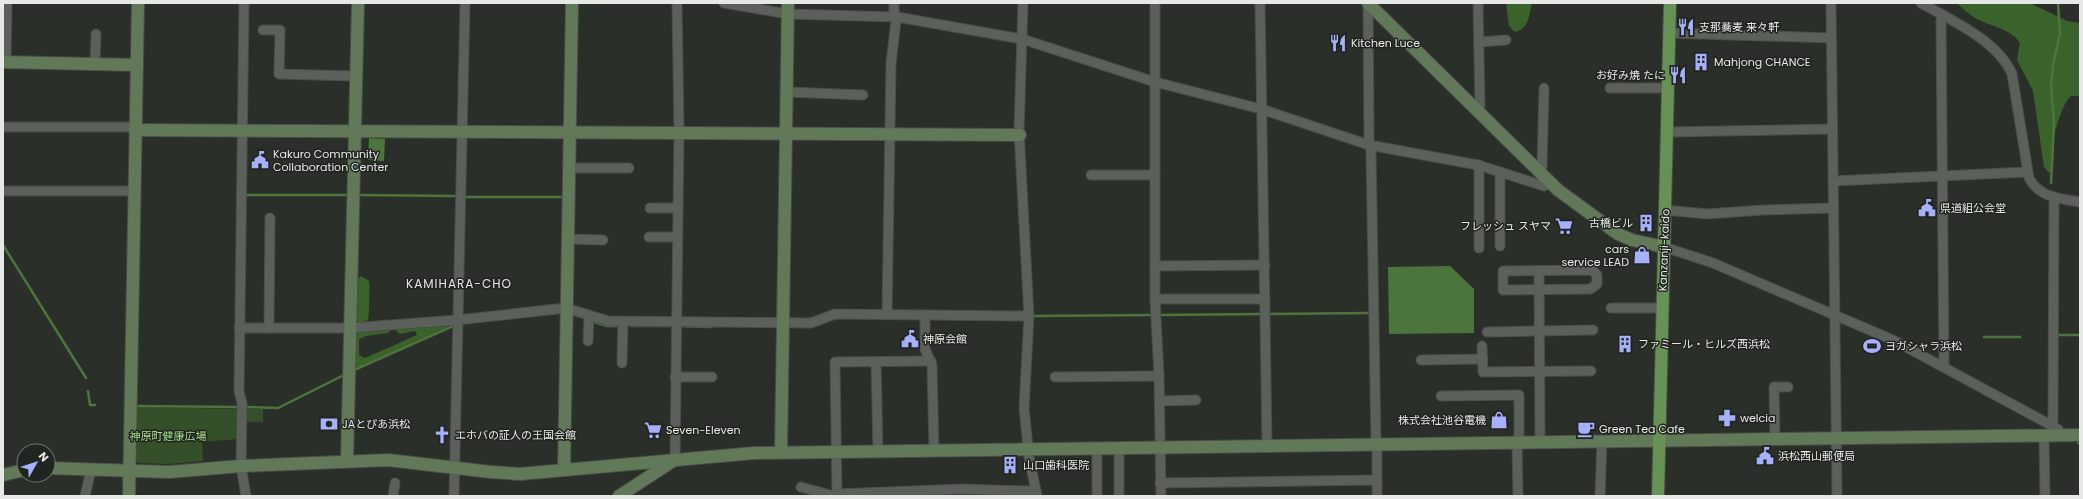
<svg xmlns="http://www.w3.org/2000/svg" width="2083" height="499" font-family="Poppins,'Noto Sans JP',sans-serif">
	<style>
		.green { fill: #354f2b }
		.forest { fill: #3a622a }
		.water { fill: #4c753d }
		.lines { fill: none; stroke-linecap: round; stroke-linejoin: round }
		.stream { stroke: #4c753d; stroke-width: 2.5 }
		.street-casing { stroke: #4a4d49; stroke-width: 11 }
		.secondary-casing { stroke: #4a4d49; stroke-width: 14 }
		.primary-casing { stroke: #4a4d49; stroke-width: 14 }
		.street { stroke: #5b605a; stroke-width: 9 }
		.secondary { stroke: #617958; stroke-width: 12 }
		.primary { stroke: #669256; stroke-width: 12 }
		.labels { text-anchor: middle; dominant-baseline: central; stroke-width: 3; stroke-linejoin: round; paint-order: stroke }
		.poi-label { font-size: 11px; fill: #e6e8e5; stroke: #212520; text-anchor: start }
		.street-label { font-size: 11px; fill: #e6e8e5; stroke: #212520 }
		.park-label { font-size: 11px; fill: #a0dc8a; stroke: #212520 }
		.neighbourhood-label { font-size: 12px; letter-spacing: 1px; fill: #e6e8e5; stroke: #212520 }
	</style>
	<rect width="100%" height="100%" fill="#2b2f29"/>
	<g class="green">
		<polygon points="135,407 239,409 238,439 202,442 203,461 168,464 139,463 134,458"/>
		<polygon points="245,409 263,409 263,422 244,422"/>
	</g>
	<g class="forest">
		<path d="M1506,3H1532C1529,15 1529,29 1515,32L1509,26Z"/>
		<path d="M1956,3H2030L2067,21L2080,23V96H2071C2063,102 2054,132 2053,142C2053,152 2054,161 2053,170L2049,173L2044,167L2033,91L2017,60L2020,43C2008,25 1984,27 1968,13C1963,10 1961,6 1956,3Z"/>
		<path d="M361,276L369,281C370,285 369,316 368,320L361,324L355,319L357,279Z"/>
		<polygon points="448,324 447,327 358,367 354,366 354,336 356,331 389,329 390,331 388,333 366,336 359,339 359,355 365,358 417,335 415,331 400,334 396,331 398,328"/>
	</g>
	<g class="water">
		<polygon points="369,138 385,139 384,161 368,160"/>
		<polygon points="1450,266 1474,289 1474,333 1389,334 1388,267"/>
	</g>
	<g class="lines">
		<g class="stream">
			<polyline points="2051,183 2054,123 2051,85 2053,65 2060,33 2058,3"/>
			<polyline points="357,195 456,196"/>
			<polyline points="245,197 245,195 349,195"/>
			<polyline points="464,197 564,197 564,196"/>
			<polyline points="3,245 86,378"/>
			<polyline points="1269,314 1370,313"/>
			<polyline points="1159,315 1262,314"/>
			<polyline points="1034,316 1153,315"/>
			<polyline points="594,322 607,326 620,326"/>
			<polyline points="631,326 671,326"/>
			<polyline points="680,326 712,327"/>
			<polyline points="2058,335 2080,335"/>
			<polyline points="1984,337 2020,337"/>
			<polyline points="354,370 453,326"/>
			<polyline points="88,391 90,405 95,405"/>
			<polyline points="136,406 237,407"/>
			<polyline points="245,407 278,408 344,375"/>
			<polyline points="2078,443 2080,444"/>
		</g>
		<g class="street-casing">
			<g id="street">
				<polyline points="244,3 239,391 242,403 241,466 246,496"/>
				<polyline points="724,3 788,14 897,17 1022,39 1155,82 1261,109 1369,145 1478,165 1544,186 1548,182"/>
				<polyline points="1023,3 1019,131 1029,316 1024,408 1029,457 1037,496"/>
				<polyline points="1155,3 1155,299 1159,376 1161,496"/>
				<polyline points="1260,3 1267,445"/>
				<polyline points="1368,3 1369,140 1371,150 1376,444"/>
				<polyline points="1831,3 1837,496"/>
				<path d="M1921,3C1951,20 1998,41 2012,74L2029,178C2039,197 2060,199 2080,202"/>
				<polyline points="1944,16 1941,20 1944,366"/>
				<polyline points="263,30 280,30 279,74 356,76"/>
				<polyline points="1669,33 1831,38"/>
				<polyline points="1479,42 1506,40"/>
				<polyline points="6,62 7,3"/>
				<polyline points="95,64 96,34"/>
				<polyline points="1610,88 1668,88"/>
				<polyline points="787,92 863,95"/>
				<polyline points="1476,110 1480,106 1478,3"/>
				<polyline points="3,127 136,127"/>
				<polyline points="1667,132 1832,129"/>
				<polyline points="1479,165 1479,248"/>
				<polyline points="569,168 629,168"/>
				<polyline points="1537,170 1542,166 1544,88"/>
				<polyline points="1500,172 1500,246"/>
				<polyline points="1091,175 1155,175"/>
				<polyline points="1833,181 2027,172"/>
				<polyline points="3,191 134,191"/>
				<polyline points="650,208 678,208"/>
				<polyline points="1665,210 1707,214 1763,210 1833,208"/>
				<polyline points="649,237 677,237"/>
				<polyline points="569,239 603,240"/>
				<polyline points="1664,247 1713,263 1893,340 2058,429 2058,435"/>
				<polyline points="1155,266 1265,265"/>
				<polygon points="1592,270 1597,275 1597,284 1590,289 1503,290 1503,271"/>
				<polyline points="1539,271 1540,441"/>
				<polyline points="1155,299 1265,299"/>
				<polyline points="1611,308 1662,308"/>
				<polyline points="887,315 891,63 896,21 894,13 894,3"/>
				<polyline points="925,315 925,349 932,365 934,450"/>
				<polyline points="239,328 350,328 457,320 566,308 608,321 811,323 835,314 1029,316"/>
				<polyline points="269,328 270,218"/>
				<polyline points="1487,332 1593,330"/>
				<polyline points="588,341 589,315"/>
				<polyline points="1482,346 1483,372 1591,371"/>
				<polyline points="1421,360 1483,359"/>
				<polyline points="876,362 878,451"/>
				<polyline points="622,363 623,321"/>
				<polyline points="675,377 712,377"/>
				<polyline points="1055,377 1159,376"/>
				<polyline points="1441,396 1519,395 1519,442"/>
				<polyline points="1160,401 1196,400"/>
				<polyline points="2051,425 2053,421 2054,197"/>
				<polyline points="2044,435 2045,496"/>
				<polyline points="1775,438 1774,387 1788,387"/>
				<polyline points="1517,442 1518,496"/>
				<polyline points="1119,447 1119,496"/>
				<polyline points="1097,448 1097,496"/>
				<polyline points="675,459 679,133 677,3"/>
				<polyline points="1160,483 1377,480"/>
				<polyline points="801,487 834,496"/>
				<polyline points="837,494 962,489 1028,491 1036,490"/>
				<polyline points="85,496 91,470"/>
				<polyline points="393,496 395,483"/>
				<polyline points="454,496 465,3"/>
				<polyline points="837,496 835,362 931,361"/>
				<polyline points="1377,496 1377,444"/>
				<polyline points="1600,496 1602,441"/>
			</g>
		</g>
		<g class="secondary-casing">
			<g id="secondary">
				<polyline points="1368,3 1558,190 1618,234 1632,240 1664,247"/>
				<polyline points="3,62 137,65"/>
				<polyline points="135,130 1020,135"/>
				<polyline points="781,452 788,3"/>
				<polyline points="347,461 358,3"/>
				<polyline points="48,468 169,472 241,466 388,460 491,472 520,474 754,453 2080,435"/>
				<polyline points="564,470 572,3"/>
				<polyline points="3,475 24,470"/>
				<polyline points="129,496 138,3"/>
				<polyline points="619,496 673,461"/>
			</g>
		</g>
		<g class="primary-casing">
			<polyline id="primary" points="1658,496 1670,3"/>
		</g>
		<use href="#street" class="street"/>
		<use href="#secondary" class="secondary"/>
		<use href="#primary" class="primary"/>
	</g>
	<defs>
		<g id="restaurant-bare" transform="scale(1.38)"><path d="M-5-6h1v4h1v-4h1v4h1v-4h1v5L-1.5 .5V6h-2V.5L-5-1ZM5-6V6H3V1.5H1.5Q1.5-4 5-6Z" fill="#a7b0fc" stroke="#212520" stroke-width="2.5" paint-order="stroke"/></g>
		<g id="building-bare" transform="scale(1.38)"><path d="M-4-6H4V6H1V3H-1V6H-4ZM-2.5-4.3h1.7v1.8h-1.7ZM.8-4.3h1.7v1.8H.8ZM-2.5-1h1.7V.8h-1.7ZM.8-1h1.7V.8H.8Z" fill="#a7b0fc" stroke="#212520" stroke-width="2.5" paint-order="stroke"/></g>
		<g id="civic-bare" transform="scale(1.38)"><path d="M-.6-6.5H3V-4.5H.6V-3L4-1V1h2V6H-6V1h2V-1L-.6-3ZM-1.2 2.5V6h2.4V2.5Z" fill="#a7b0fc" stroke="#212520" stroke-width="2.5" paint-order="stroke"/></g>
		<g id="supermarket-bare" transform="scale(1.38)"><path d="M-6-5.5h2.5l.6 2H6L4.5 2H-2.5L-4.4-4H-6ZM-1.5 3.2a1.3 1.3 0 1 0 .1 0ZM3 3.2a1.3 1.3 0 1 0 .1 0Z" fill="#a7b0fc" stroke="#212520" stroke-width="2.5" paint-order="stroke"/></g>
		<g id="shop-bare" transform="scale(1.38)"><path d="M-5-2.5h2.3a2.7 3.5 0 0 1 5.4 0H5L5.5 6h-11ZM-1.5-2.5h3a1.5 2.3 0 0 0-3 0Z" fill="#a7b0fc" stroke="#212520" stroke-width="2.5" paint-order="stroke"/></g>
		<g id="stadium-bare" transform="scale(1.38)"><path d="M0-5a6.5 5 0 1 0 0 10a6.5 5 0 1 0 0-10ZM-3.5-1.8h7v3.6h-7Z" fill="#a7b0fc" stroke="#212520" stroke-width="2.5" paint-order="stroke"/></g>
		<g id="pharmacy-bare" transform="scale(1.38)"><path d="M-2-6h4v4h4v4h-4v4h-4v-4h-4v-4h4Z" fill="#a7b0fc" stroke="#212520" stroke-width="2.5" paint-order="stroke"/></g>
		<g id="bank-bare" transform="scale(1.38)"><path d="M-6-4H6V4H-6ZM0-2.3a2.3 2.3 0 1 0 0 4.6a2.3 2.3 0 1 0 0-4.6Z" fill="#a7b0fc" stroke="#212520" stroke-width="2.5" paint-order="stroke"/></g>
		<g id="cafe-bare" transform="scale(1.38)"><path d="M-5.5-4.5H6V0H3Q3 3.5 0 3.5H-2.5Q-5.5 3.5-5.5 0ZM3-3.2v2h1.7v-2ZM-6 4.5H4V6H-6Z" fill="#a7b0fc" stroke="#212520" stroke-width="2.5" paint-order="stroke"/></g>
		<g id="church-bare" transform="scale(1.38)"><path d="M-1.2-6h2.4v3.5h3.3v2.4h-3.3V6h-2.4V-.1h-3.3v-2.4h3.3Z" fill="#a7b0fc" stroke="#212520" stroke-width="2.5" paint-order="stroke"/></g>
	</defs>
	<g fill-rule="evenodd">
		<use href="#restaurant-bare" x="1686" y="27"/>
		<use href="#restaurant-bare" x="1338" y="43"/>
		<use href="#building-bare" x="1701" y="62"/>
		<use href="#restaurant-bare" x="1678" y="75"/>
		<use href="#civic-bare" x="260" y="160"/>
		<use href="#civic-bare" x="1927" y="208"/>
		<use href="#building-bare" x="1646" y="223"/>
		<use href="#supermarket-bare" x="1564" y="226"/>
		<use href="#shop-bare" x="1642" y="255"/>
		<use href="#civic-bare" x="910" y="339"/>
		<use href="#building-bare" x="1625" y="344"/>
		<use href="#stadium-bare" x="1872" y="346"/>
		<use href="#pharmacy-bare" x="1727" y="418"/>
		<use href="#shop-bare" x="1499" y="420"/>
		<use href="#bank-bare" x="329" y="424"/>
		<use href="#cafe-bare" x="1586" y="429"/>
		<use href="#supermarket-bare" x="653" y="430"/>
		<use href="#church-bare" x="442" y="435"/>
		<use href="#civic-bare" x="1765" y="456"/>
		<use href="#building-bare" x="1010" y="465"/>
	</g>
	<g class="labels">
		<g class="poi-label">
			<text x="1699" y="27">支那蕎麦 来々軒</text>
			<text x="1351" y="43">Kitchen Luce</text>
			<text x="1714" y="62">Mahjong CHANCE</text>
			<text x="1665" y="75" text-anchor="end">お好み焼 たに</text>
			<text x="273" y="154">Kakuro Community<tspan x="273" dy="13">Collaboration Center</tspan></text>
			<text x="1940" y="208">県道組公会堂</text>
			<text x="1633" y="223" text-anchor="end">古橋ビル</text>
			<text x="1551" y="226" text-anchor="end">フレッシュ スヤマ</text>
			<text x="1629" y="249" text-anchor="end">cars<tspan x="1629" dy="13">service LEAD</tspan></text>
			<text x="923" y="339">神原会館</text>
			<text x="1638" y="344">ファミール・ヒルズ西浜松</text>
			<text x="1885" y="346">ヨガシャラ浜松</text>
			<text x="1740" y="418">welcia</text>
			<text x="1486" y="420" text-anchor="end">株式会社池谷電機</text>
			<text x="342" y="424">JAとぴあ浜松</text>
			<text x="1599" y="429">Green Tea Cafe</text>
			<text x="666" y="430">Seven-Eleven</text>
			<text x="455" y="435">エホバの証人の王国会館</text>
			<text x="1778" y="456">浜松西山郵便局</text>
			<text x="1023" y="465">山口歯科医院</text>
		</g>
		<g class="street-label">
			<text transform="translate(1664 250) rotate(-88)">Kanzanji-kaido</text>
		</g>
		<g class="park-label">
			<text x="168" y="436">神原町健康広場</text>
		</g>
		<g class="neighbourhood-label">
			<text x="459" y="283">KAMIHARA-CHO</text>
		</g>
	</g>
	<rect width="2083" height="499" fill="none" stroke="#e6e8e5" stroke-width="8"/>
	<g transform="translate(36 463) rotate(51)"><circle r="19" fill="#212520" stroke="#70736f"/>
	<path d="M0-3L7 15L0 10L-7 15Z" fill="#a7b0fc"/>
	<text y="-6" font-size="11" font-weight="bold" text-anchor="middle" fill="#e6e8e5">N</text>
	</g>
</svg>
